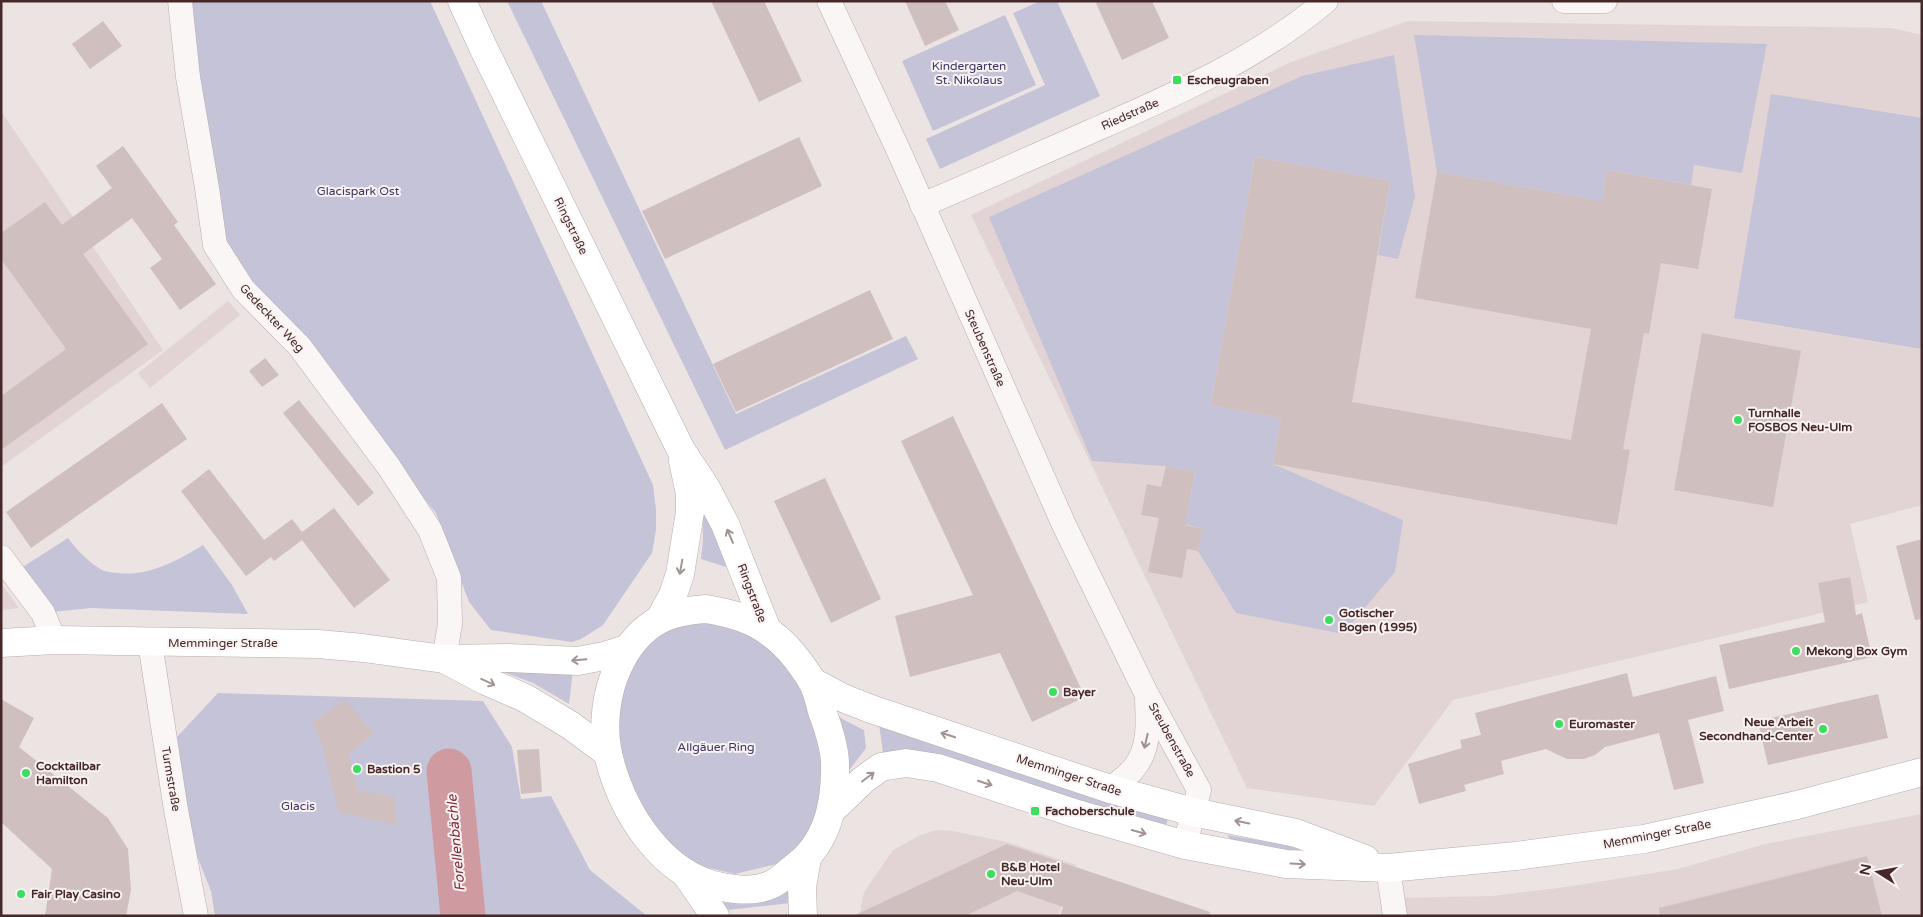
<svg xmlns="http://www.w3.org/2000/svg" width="1923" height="917" font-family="'Varela Round',sans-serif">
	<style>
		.built { fill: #e2d4d4 }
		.green { fill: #c5c3d7 }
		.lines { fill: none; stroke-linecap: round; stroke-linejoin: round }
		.river { stroke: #d09aa1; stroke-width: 45 }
		.building { fill: #d0bfbf }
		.street-casing { stroke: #baabab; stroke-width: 25 }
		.secondary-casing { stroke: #baabab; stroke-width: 29 }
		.street { stroke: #faf6f6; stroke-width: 24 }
		.secondary { stroke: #fff; stroke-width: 28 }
		.oneway { stroke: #a39494 }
		.oneway2 { stroke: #a08f8f }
		.poi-dot { fill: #3bde5e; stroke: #f9f3f3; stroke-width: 2 }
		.labels { text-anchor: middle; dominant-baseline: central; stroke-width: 4; stroke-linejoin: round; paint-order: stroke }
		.park-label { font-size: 12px; fill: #3c3464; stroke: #f9f3f3 }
		.poi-label { font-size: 12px; font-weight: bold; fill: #472828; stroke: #f9f3f3; text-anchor: start }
		.street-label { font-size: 12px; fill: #472828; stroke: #f9f3f3 }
		.water-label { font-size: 14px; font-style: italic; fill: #802d34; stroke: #f9f3f3 }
	</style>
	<rect width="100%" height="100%" fill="#ece3e3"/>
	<g class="built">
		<polygon points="1408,21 1891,28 1922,35 1922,505 1850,524 1868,602 1453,700 1374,806 1247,788 971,215 1291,62"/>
		<polygon points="1,111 163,350 1,467"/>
		<polygon points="228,301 240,315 150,388 138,373"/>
		<polygon points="1,583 19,608 1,610"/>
		<polygon points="1922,814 1922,916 1395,916 1391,898 1492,896 1566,887 1678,869 1765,844"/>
		<polygon points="936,830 952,831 1007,842 1076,865 1058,916 859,916 864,892 893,850 919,836"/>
	</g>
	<g class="green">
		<polygon points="187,1 430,1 653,485 656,510 656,530 652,553 603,625 581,639 572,642 491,630 469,602 436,513 246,287 220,242"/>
		<polygon points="507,1 541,1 736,414 906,336 918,359 725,450"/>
		<polygon points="1040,1 1057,1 1100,96 940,169 926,139 1045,85 1013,13"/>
		<polygon points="1005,15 1036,85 933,131 902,61"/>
		<polygon points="1414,35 1767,44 1742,173 1694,165 1691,185 1607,170 1602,201 1437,172"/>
		<polygon points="1394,55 1415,197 1398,259 1378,255 1390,181 1255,157 1211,405 1281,418 1273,464 1403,520 1395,572 1343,634 1236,613 1198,551 1203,529 1174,521 1191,494 1195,472 1165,466 1092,461 989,217 1302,76"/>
		<polygon points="1771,94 1922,118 1922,349 1734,318"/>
		<polygon points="702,495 736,570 701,559 703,540"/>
		<path d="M68,538C77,550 88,562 102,570C106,572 112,572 117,573C148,577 177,561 203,545L232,585L248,614L91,608L43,613L18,570Z"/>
		<polygon points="705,618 750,632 769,645 796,681 818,729 826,783 812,833 777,864 735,874 696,865 668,845 638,816 611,737 614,696 647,638 680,623"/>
		<polygon points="505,667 573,670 569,704 533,683 504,672"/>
		<polygon points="218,693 483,701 512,747 521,799 551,796 590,870 647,916 215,916 211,891 191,841 177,737"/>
		<polygon points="833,712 844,720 864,730 866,748 841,781"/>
		<polygon points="879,724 1169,814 1165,831 884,760"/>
		<polygon points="1227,835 1294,846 1334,858 1237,847"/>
		<polygon points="792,888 791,903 718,911 709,902 749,904 772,899"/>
	</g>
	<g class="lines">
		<polyline class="river" points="449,771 463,916"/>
	</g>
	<g class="building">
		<polygon points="711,1 764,1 802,81 759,102"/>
		<polygon points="905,1 945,1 959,30 925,46"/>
		<polygon points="1095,1 1152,1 1169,38 1122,60"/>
		<polygon points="103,21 122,46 90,69 72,44"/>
		<polygon points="799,137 822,186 665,259 642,211"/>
		<polygon points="123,146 178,222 174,225 216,284 180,310 150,268 162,259 132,218 83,254 148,344 1,450 1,396 66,349 1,259 1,233 45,202 62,225 112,188 96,166"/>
		<polygon points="1255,157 1390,181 1352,402 1571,440 1591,329 1415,298 1437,172 1602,201 1607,170 1712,189 1698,269 1661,263 1649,334 1644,333 1623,449 1630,450 1617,525 1273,464 1281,418 1211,405"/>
		<polygon points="870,290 893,339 736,412 713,364"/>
		<polygon points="1702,333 1801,351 1773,507 1674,490"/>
		<polygon points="265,358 279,375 262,387 249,371"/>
		<polygon points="299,400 374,493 358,506 283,413"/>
		<polygon points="162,403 187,439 31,548 6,512"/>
		<polygon points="953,416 1085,697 1032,722 1000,653 910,677 895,616 973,595 901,441"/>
		<polygon points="1166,466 1195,472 1185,525 1203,529 1198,551 1187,549 1182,578 1148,572 1159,518 1141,515 1147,484 1161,487"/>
		<polygon points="209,469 264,540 292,519 302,532 334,508 390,580 354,608 302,540 274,561 271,557 246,576 181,491"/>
		<polygon points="825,478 881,599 831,623 774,501"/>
		<polygon points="1922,539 1922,619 1915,620 1896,546"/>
		<polygon points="1850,577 1856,615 1862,613 1872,657 1729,689 1719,645 1825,622 1818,583"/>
		<polygon points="1627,673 1633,697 1716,676 1724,711 1688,720 1704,783 1674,790 1659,733 1605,747 1595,755 1584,759 1567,759 1546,749 1501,761 1504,774 1464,785 1466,791 1419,804 1408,764 1462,748 1460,740 1481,735 1475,713"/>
		<polygon points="1878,694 1888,738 1768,765 1758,721"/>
		<polygon points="1,699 34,718 19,747 108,818 128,849 131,890 126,916 45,916 52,869 1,822"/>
		<polygon points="346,700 374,734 349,753 358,791 394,796 397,825 339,812 321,740 312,723"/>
		<polygon points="539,749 542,792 521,794 517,750"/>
		<polygon points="1007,844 1210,912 1209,916 1060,916 1063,907 1017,891 965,916 853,916"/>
		<polygon points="1867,856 1882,916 1660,916 1659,908"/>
	</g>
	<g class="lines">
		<g class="street-casing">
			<g id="street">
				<polyline points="180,1 188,77 207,188 215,245 243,289 300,347 389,467 430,530 449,578 450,624 444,659"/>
				<polyline points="829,1 901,156 1064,525 1146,693 1199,790 1185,845"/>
				<polyline points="1564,1 1605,1"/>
				<path d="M922,205C979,181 1035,156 1092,131C1174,95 1257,59 1326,1"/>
				<polyline points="1,557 43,613 54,640"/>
				<polyline points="150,643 176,810 196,916"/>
				<path d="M1110,789C1118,783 1128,776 1134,768C1150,749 1148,723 1147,700"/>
				<polyline points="1388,868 1395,916"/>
			</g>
		</g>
		<g class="secondary-casing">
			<g id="secondary">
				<polyline points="462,1 483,47 681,450 706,488 725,524 767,630"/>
				<path d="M706,609C730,613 754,619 773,635C788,646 802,665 812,681C817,689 819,701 822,711C828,727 834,744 835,762C836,801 829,842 796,866C788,872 779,882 770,885C755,892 737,890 722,887C661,876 621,810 608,754C602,726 606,693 618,667C627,647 639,631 659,620C673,612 691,610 706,609Z"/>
				<polyline points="660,619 673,595 680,574 690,512 690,494 683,461"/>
				<polyline points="1,643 54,640 318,644 363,648 444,659 508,658 578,661 604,656 626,649"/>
				<polyline points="448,661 486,681 525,698 570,725 608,753"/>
				<polyline points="813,682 843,698 871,709 1110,789 1193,812 1296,833 1365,859"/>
				<polyline points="832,810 863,780 881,767 906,763 938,768 1077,814 1185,845 1286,864 1388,868 1516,856 1644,839 1797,805 1922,772"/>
				<polyline points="686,874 715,916"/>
				<polyline points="803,916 802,887 807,858"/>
			</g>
		</g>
		<use href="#street" class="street"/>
		<use href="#secondary" class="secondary"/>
	</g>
	<defs><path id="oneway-shaft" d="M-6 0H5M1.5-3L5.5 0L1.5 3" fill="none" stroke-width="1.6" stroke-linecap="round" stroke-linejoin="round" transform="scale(1.25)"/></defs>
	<g class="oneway">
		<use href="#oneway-shaft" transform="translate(730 536) rotate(-113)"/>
		<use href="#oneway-shaft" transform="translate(681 567) rotate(100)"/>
		<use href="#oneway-shaft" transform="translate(579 660) rotate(175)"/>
		<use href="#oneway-shaft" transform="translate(488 682) rotate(25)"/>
		<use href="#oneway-shaft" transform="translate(948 735) rotate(-162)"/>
		<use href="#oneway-shaft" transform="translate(868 777) rotate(-37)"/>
		<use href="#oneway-shaft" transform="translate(985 783) rotate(18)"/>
		<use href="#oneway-shaft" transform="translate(1242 822) rotate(-168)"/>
		<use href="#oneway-shaft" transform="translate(1139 832) rotate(16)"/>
		<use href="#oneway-shaft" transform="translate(1298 864) rotate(3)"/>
	</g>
	<use class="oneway2" href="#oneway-shaft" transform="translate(1146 741) rotate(103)"/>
	<g class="poi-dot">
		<rect x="1172" y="75" width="10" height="10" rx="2.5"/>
		<circle cx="1738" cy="420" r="5"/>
		<circle cx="1329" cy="620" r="5"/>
		<circle cx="1796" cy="651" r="5"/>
		<circle cx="1053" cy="692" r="5"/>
		<circle cx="1559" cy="724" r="5"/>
		<circle cx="1823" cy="729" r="5"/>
		<circle cx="357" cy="769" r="5"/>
		<circle cx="26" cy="773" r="5"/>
		<rect x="1030" y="806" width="10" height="10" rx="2.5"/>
		<circle cx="991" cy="874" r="5"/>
		<circle cx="21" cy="894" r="5"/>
	</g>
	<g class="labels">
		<g class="park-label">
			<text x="969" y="66">Kindergarten<tspan x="969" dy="14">St. Nikolaus</tspan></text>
			<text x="358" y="191">Glacispark Ost</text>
			<text x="716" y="747">Allgäuer Ring</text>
			<text x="298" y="806">Glacis</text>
		</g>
		<g class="poi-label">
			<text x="1187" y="80">Escheugraben</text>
			<text x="1748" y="413">Turnhalle<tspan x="1748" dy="14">FOSBOS Neu-Ulm</tspan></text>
			<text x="1339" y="613">Gotischer<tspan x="1339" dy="14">Bogen (1995)</tspan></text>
			<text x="1806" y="651">Mekong Box Gym</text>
			<text x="1063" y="692">Bayer</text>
			<text x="1813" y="722" text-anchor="end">Neue Arbeit<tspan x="1813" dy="14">Secondhand-Center</tspan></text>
			<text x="1569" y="724">Euromaster</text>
			<text x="36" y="766">Cocktailbar<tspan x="36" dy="14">Hamilton</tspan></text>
			<text x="367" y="769">Bastion 5</text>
			<text x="1045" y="811">Fachoberschule</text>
			<text x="1001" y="867">B&amp;B Hotel<tspan x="1001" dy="14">Neu-Ulm</tspan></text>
			<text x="31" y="894">Fair Play Casino</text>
		</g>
		<g class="street-label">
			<text transform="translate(1130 114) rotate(-24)">Riedstraße</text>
			<text transform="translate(571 226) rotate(64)">Ringstraße</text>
			<text transform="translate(272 318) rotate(47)">Gedeckter Weg</text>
			<text transform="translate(985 348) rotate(66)">Steubenstraße</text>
			<text transform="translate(752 593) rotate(69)">Ringstraße</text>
			<text x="223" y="643">Memminger Straße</text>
			<text transform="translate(1172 740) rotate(61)">Steubenstraße</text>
			<text transform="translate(1069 775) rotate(18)">Memminger Straße</text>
			<text transform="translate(171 779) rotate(80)">Turmstraße</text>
			<text transform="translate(1657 834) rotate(-11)">Memminger Straße</text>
		</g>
		<g class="water-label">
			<text transform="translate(456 843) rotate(-95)">Forellenbächle</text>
		</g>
	</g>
	<rect width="1923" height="917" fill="none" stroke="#472828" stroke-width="5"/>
	<g transform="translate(1878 872) rotate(281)" stroke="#f9f3f3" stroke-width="4" paint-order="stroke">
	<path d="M0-4L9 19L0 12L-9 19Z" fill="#472828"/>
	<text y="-8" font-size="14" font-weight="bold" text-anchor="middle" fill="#472828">N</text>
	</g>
</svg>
